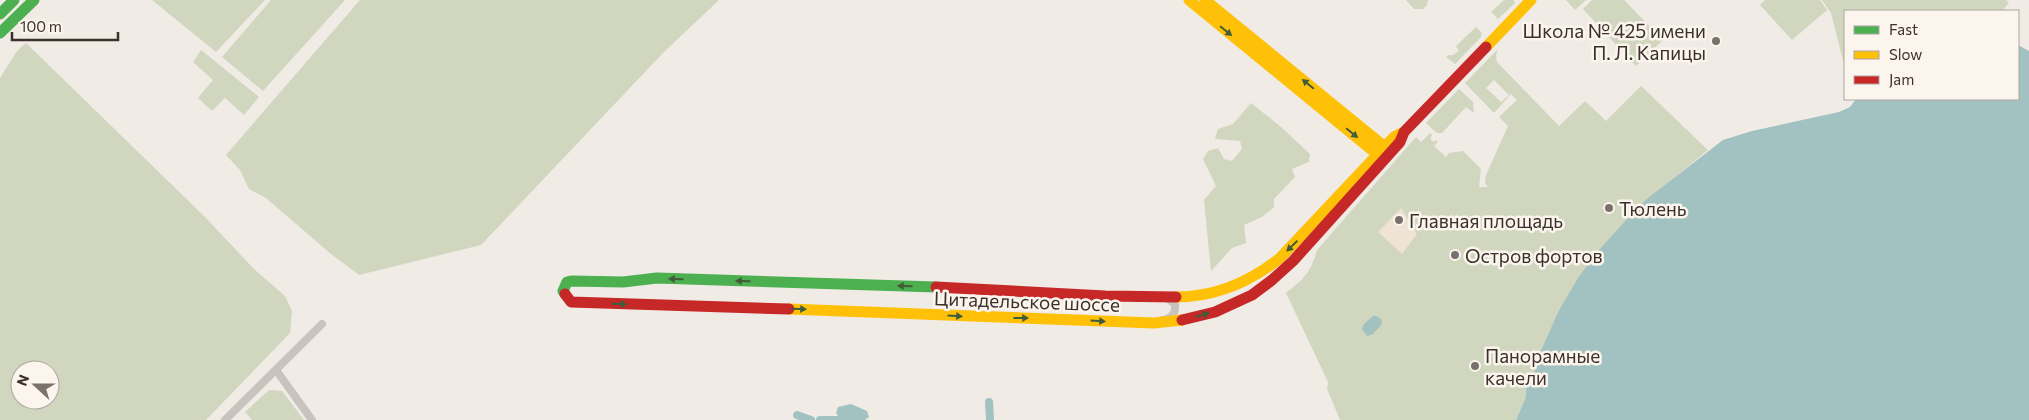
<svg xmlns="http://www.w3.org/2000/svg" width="2029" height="420" font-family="Commissioner,sans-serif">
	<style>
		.green { fill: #d1d6bf; fill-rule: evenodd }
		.plaza { fill: #eee3d5 }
		.water { fill: #a1c2c1 }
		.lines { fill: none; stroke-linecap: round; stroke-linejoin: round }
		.canal { stroke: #a1c2c1; stroke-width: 8 }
		.street { stroke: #c9c3be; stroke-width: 8 }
		.fast { stroke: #4caf50; stroke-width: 11 }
		.slow { stroke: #ffc107; stroke-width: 11 }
		.jam { stroke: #c62828; stroke-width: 11 }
		.oneway { fill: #415c38 }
		.poi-dot { fill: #7a716c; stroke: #fbf5ee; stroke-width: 2 }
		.labels { text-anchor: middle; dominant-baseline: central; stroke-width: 5; stroke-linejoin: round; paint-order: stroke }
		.poi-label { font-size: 19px; fill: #3b302b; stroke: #fbf5ee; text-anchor: start }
		.street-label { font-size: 19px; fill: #3b302b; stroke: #fbf5ee }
	</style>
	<rect width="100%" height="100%" fill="#f0ebe5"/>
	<g class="green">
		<polygon points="152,0 265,0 216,52"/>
		<polygon points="271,0 345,0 263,91 222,57"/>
		<polygon points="360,0 719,0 664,52 481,245 359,275 331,254 266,198 249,189 240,170 226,155"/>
		<polygon points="1406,0 1428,0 1427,5 1423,9 1414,9"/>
		<polygon points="1504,0 1514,0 1515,3 1498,19 1491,12"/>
		<polygon points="1566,0 1586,0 1575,10"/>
		<polygon points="1592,0 1624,0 1663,40 1636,66 1583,9"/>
		<polygon points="1765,0 1820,0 1827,10 1792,40 1760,5"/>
		<polygon points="1822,0 2006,0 2009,3 2002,11 1845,11 1845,68 1831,13"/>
		<polygon points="1476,27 1482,33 1481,37 1455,64 1446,57 1449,55 1453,55 1459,51 1456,46"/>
		<path d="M26,43L205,217L254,269L285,296L292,311L290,333L206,420H0V78L17,51ZM20,370H50V400H20Z"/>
		<path d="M1498,49L1496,56L1497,62L1559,126L1585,101L1606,121L1641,86L1708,150L1637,208L1592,259L1558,312L1535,364V370L1526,388V397L1516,420H1340L1327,389L1328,382L1286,293C1304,279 1311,272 1317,250L1416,137L1421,142L1430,133L1432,135L1430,139L1434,142L1436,140L1438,142L1434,146L1446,157L1449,153L1463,151L1481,169L1479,187H1488L1485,183L1486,175L1508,126L1499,117L1517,100L1511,94L1494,113L1465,83ZM1494,80L1509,95L1501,102L1486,88Z"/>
		<polygon points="201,50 259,97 244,115 225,98 212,111 198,98 213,80 193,62"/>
		<polygon points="1459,89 1473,102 1474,113 1466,107 1442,133 1437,133 1426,123"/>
		<polygon points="1251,103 1281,127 1310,154 1309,162 1292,169 1295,177 1274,199 1274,207 1262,217 1244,225 1246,243 1232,248 1211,271 1204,200 1216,186 1203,159 1208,151 1218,148 1224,159 1232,161 1242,149 1240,141 1215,139 1218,129 1233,124"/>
		<polygon points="269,390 282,391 304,420 252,420 245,412"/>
	</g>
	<polygon class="plaza" points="1401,208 1417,234 1402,254 1378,232"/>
	<g class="water">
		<polygon points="2018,45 2029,51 2029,420 1516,420 1526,397 1526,388 1535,370 1535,364 1558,312 1578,278 1598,251 1637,208 1648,198 1723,140 1752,131 1839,112 1850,107 1856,99 2018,99"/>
		<polygon points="1373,316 1377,316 1381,319 1382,324 1373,334 1367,336 1362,329 1364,324"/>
		<polygon points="851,404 867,411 869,417 865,420 841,420 836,413 838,407"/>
	</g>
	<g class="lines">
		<g class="canal">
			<polyline points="989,402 990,420"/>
			<polyline points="797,415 811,420"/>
			<polyline points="820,420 852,420"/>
		</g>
		<g class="street">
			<path d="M1163,320C1172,318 1176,313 1175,304L1166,297"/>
			<polyline points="276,370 312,420"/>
			<polyline points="225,420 322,324"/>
		</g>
		<g class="fast">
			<polyline points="0,14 14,0"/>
			<polyline points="0,33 34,0"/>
			<polyline points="565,294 563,291 567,282 571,281 623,282 657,278 936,287"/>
		</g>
		<g class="slow">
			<polyline points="1189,0 1378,155 1384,156"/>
			<polyline points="1205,0 1385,147 1387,152"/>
			<polyline points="1486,47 1531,0"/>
			<path d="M1176,297C1216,297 1250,282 1280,258L1394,137L1404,132"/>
			<polyline points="789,309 1154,323 1182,320"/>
		</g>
		<g class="jam">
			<polyline points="936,287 1105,296 1176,297"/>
			<polyline points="565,294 571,302 789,309"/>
			<polyline points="1182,320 1215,312 1252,295 1272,280 1293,261 1400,142 1404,132 1486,47"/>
		</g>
	</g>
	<defs><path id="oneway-solid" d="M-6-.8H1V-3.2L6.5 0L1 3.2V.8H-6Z" transform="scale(1.25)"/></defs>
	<g class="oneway">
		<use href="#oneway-solid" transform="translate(1226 31) rotate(39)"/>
		<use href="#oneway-solid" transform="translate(1308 84) rotate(-141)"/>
		<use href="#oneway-solid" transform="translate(1352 133) rotate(39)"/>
		<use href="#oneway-solid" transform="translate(1292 246) rotate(136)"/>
		<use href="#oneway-solid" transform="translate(676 279) rotate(-178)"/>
		<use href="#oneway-solid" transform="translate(743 281) rotate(-178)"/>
		<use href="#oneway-solid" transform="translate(905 286) rotate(-178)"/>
		<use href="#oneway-solid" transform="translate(619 304) rotate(2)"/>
		<use href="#oneway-solid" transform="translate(799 309) rotate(2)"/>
		<use href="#oneway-solid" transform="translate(1202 315) rotate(-16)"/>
		<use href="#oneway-solid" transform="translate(955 316) rotate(3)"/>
		<use href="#oneway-solid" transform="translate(1021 318)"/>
		<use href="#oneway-solid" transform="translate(1098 321) rotate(3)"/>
	</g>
	<g class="poi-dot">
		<circle cx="1716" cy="41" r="5"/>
		<circle cx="1609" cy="208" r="5"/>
		<circle cx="1399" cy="220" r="5"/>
		<circle cx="1455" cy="255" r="5"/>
		<circle cx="1475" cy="366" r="5"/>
	</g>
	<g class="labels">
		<g class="poi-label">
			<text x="1706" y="30" text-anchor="end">Школа № 425 имени<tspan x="1706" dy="22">П. Л. Капицы</tspan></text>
			<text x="1619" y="208">Тюлень</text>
			<text x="1409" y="220">Главная площадь</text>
			<text x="1465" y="255">Остров фортов</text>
			<text x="1485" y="355">Панорамные<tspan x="1485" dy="22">качели</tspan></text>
		</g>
		<g class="street-label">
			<text transform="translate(1027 301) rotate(2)">Цитадельское шоссе</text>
		</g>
	</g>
	<rect x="1844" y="10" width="175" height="90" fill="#fbf5ee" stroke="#aea6a0"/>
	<rect x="1854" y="26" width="25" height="8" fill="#4caf50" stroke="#aea6a0"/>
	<text x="1889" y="35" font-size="15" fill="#3b302b">Fast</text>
	<rect x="1854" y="51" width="25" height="8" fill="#ffc107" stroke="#aea6a0"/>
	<text x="1889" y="60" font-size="15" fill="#3b302b">Slow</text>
	<rect x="1854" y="76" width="25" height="8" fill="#c62828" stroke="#aea6a0"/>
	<text x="1889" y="85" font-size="15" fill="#3b302b">Jam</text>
	<g transform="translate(35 385) rotate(291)"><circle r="24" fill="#fbf5ee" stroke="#aea6a0"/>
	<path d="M0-4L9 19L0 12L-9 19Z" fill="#7a716c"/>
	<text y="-8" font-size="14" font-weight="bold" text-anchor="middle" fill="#3b302b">N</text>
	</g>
	<path d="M12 32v8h106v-8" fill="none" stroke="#3b302b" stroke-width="2.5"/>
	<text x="20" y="32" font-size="15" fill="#3b302b" stroke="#fbf5ee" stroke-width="4" paint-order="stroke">100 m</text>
</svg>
